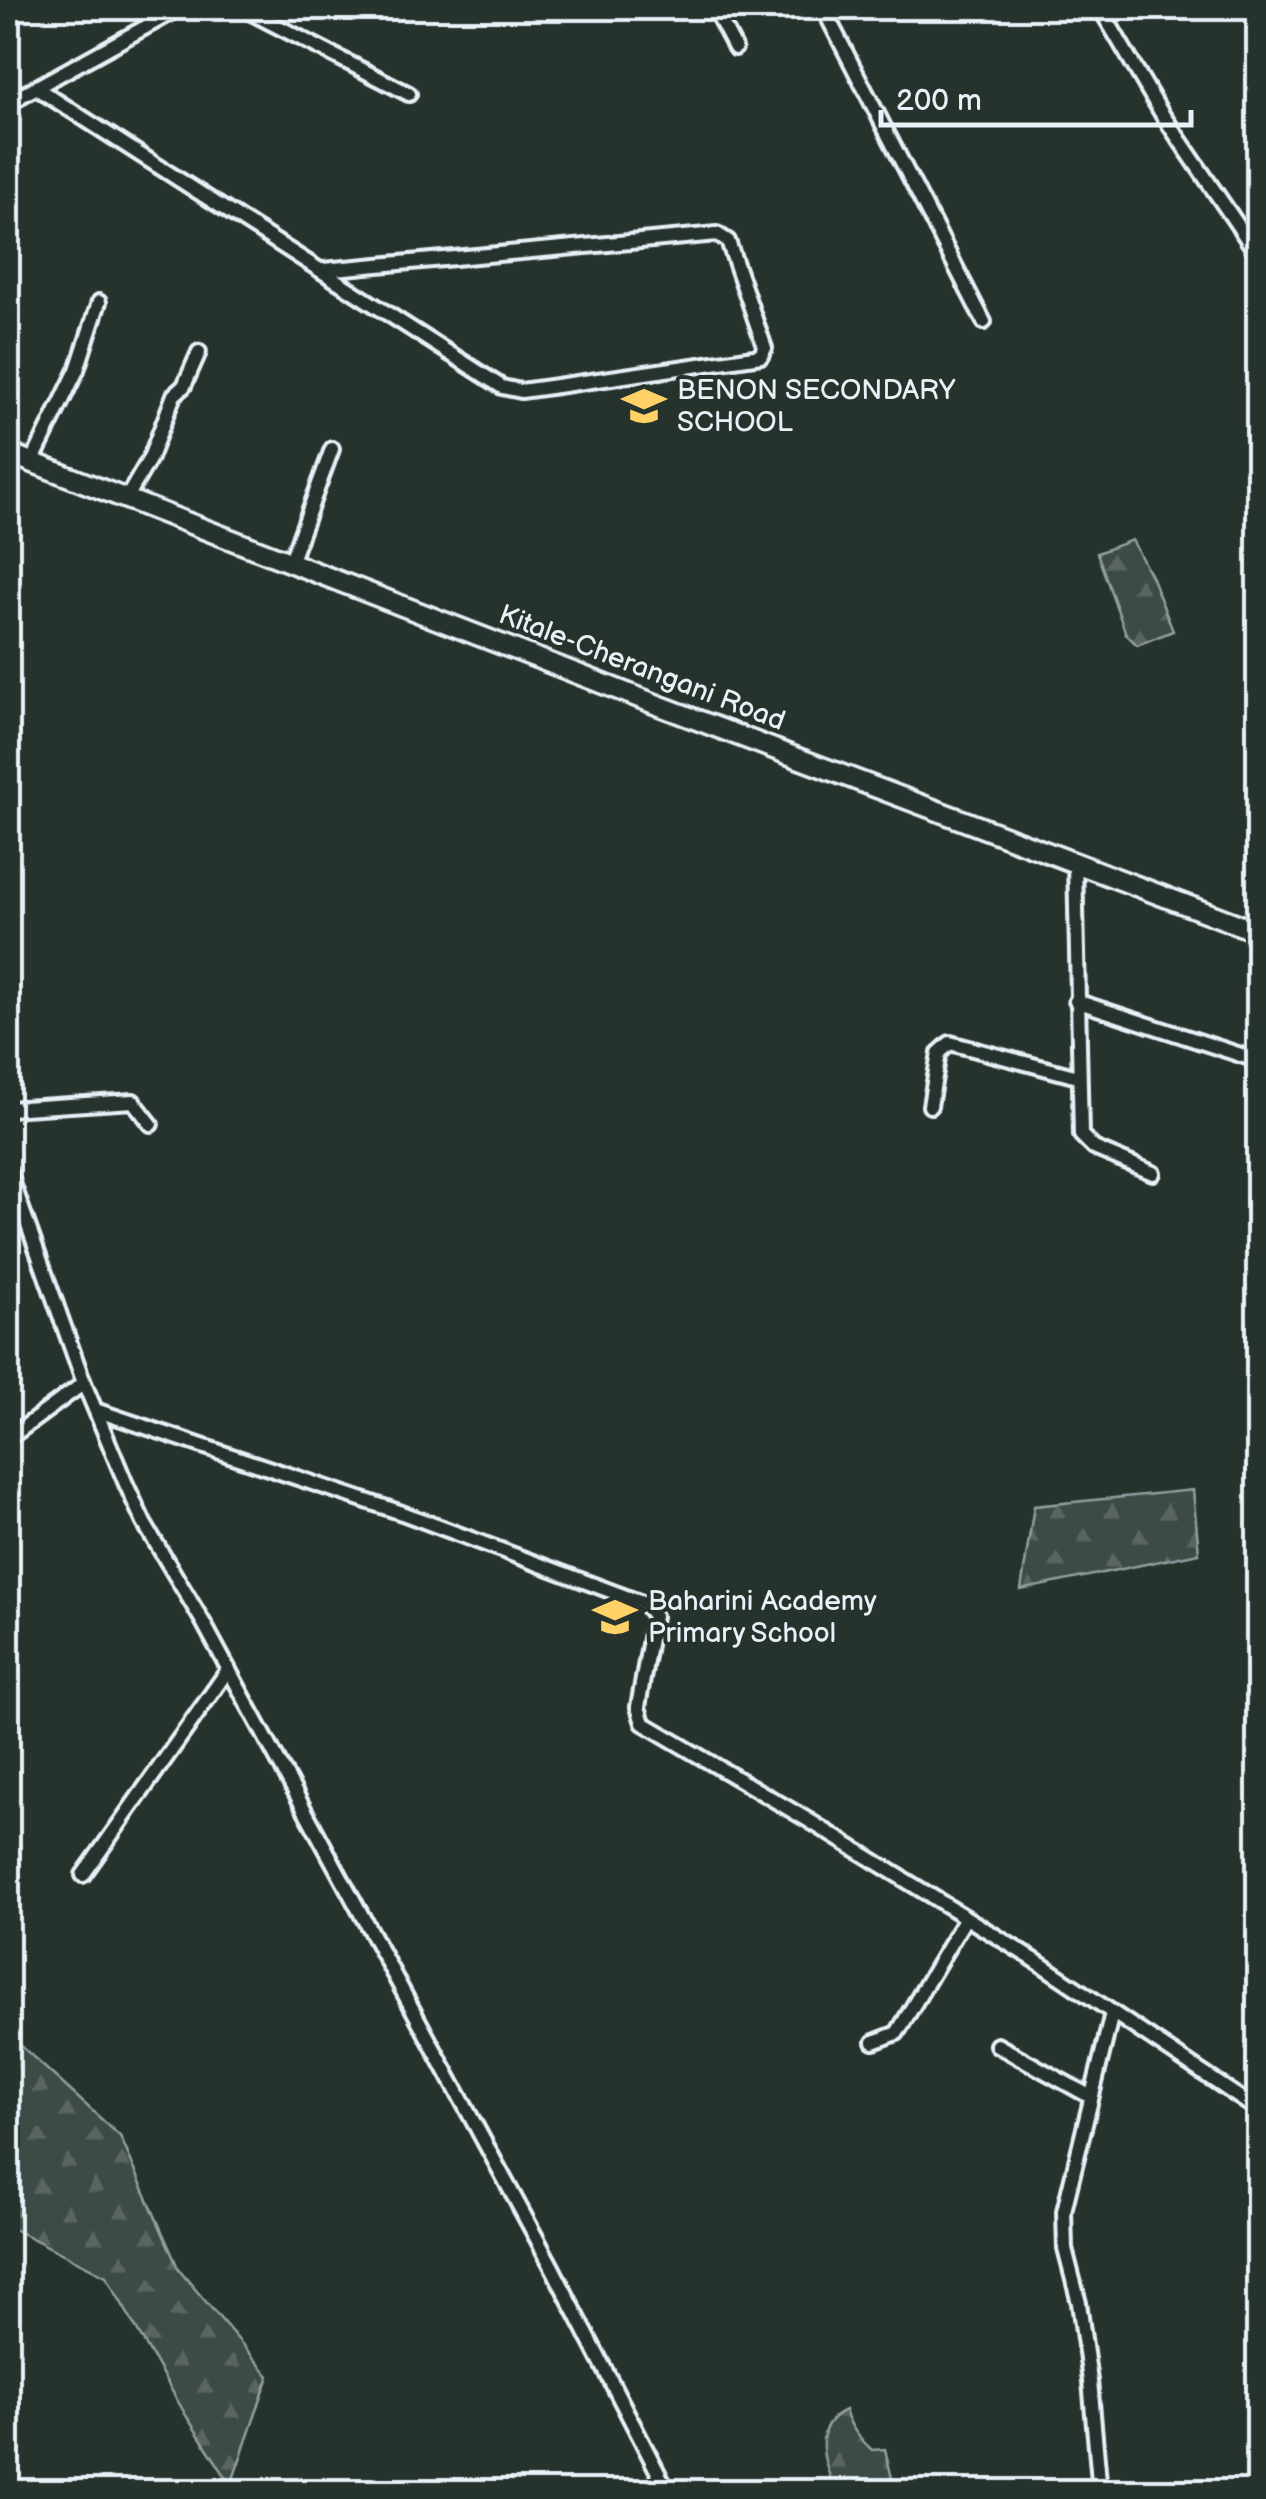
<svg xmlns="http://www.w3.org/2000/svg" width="1266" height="2499" font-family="'Balsamiq Sans',sans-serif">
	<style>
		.forest { fill: url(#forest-firs); stroke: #939ea0; stroke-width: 2.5 }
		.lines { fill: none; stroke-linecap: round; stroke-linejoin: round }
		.minor-casing { stroke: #e8f1f8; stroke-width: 20 }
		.secondary-casing { stroke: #e8f1f8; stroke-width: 25 }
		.minor { stroke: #26332d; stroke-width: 12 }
		.secondary { stroke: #26332d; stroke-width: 18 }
		.labels { text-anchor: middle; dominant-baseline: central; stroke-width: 8; stroke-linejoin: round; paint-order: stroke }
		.poi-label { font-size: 28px; fill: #e8f1f8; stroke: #26332d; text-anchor: start }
		.street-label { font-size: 28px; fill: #e8f1f8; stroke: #26332d }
	</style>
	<defs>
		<pattern id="forest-firs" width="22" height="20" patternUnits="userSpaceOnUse" patternTransform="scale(2.5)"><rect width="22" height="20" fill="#3e4b47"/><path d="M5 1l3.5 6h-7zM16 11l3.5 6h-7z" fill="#5a6562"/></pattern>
	</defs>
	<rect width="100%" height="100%" fill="#26332d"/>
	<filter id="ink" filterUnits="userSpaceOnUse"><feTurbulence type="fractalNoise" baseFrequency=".01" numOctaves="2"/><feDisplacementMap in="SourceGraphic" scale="20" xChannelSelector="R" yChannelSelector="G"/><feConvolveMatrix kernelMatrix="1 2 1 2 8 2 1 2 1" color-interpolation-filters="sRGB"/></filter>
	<g filter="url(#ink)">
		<g class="forest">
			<polygon points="1132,540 1152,578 1173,631 1137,645 1126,634 1097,553"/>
			<polygon points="1193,1490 1199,1553 1021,1590 1034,1506"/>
			<polygon points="8,2034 120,2136 179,2270 269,2376 231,2485 187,2417 106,2276 8,2226"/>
			<path d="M845,2410C851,2428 858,2437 872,2450L885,2449L895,2491H836C824,2465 810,2426 845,2410Z"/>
		</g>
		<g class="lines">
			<g class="minor-casing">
				<g id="minor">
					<polyline points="242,8 409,94"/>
					<polyline points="714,8 735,48"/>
					<polyline points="823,8 984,322"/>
					<polyline points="1100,8 1162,114 1258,255"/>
					<polyline points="8,79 19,98"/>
					<polyline points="38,89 502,387 521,391 550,387 761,356 765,348 728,241 717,234 323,270"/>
					<polyline points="8,103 180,8"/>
					<polyline points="32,462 77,370 99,302"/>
					<polyline points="126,499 150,458 174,395 184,386 199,352"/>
					<polyline points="290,563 332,449"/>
					<polyline points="1075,861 1081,1135 1094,1148 1153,1173"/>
					<polyline points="1076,1001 1256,1060"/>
					<polyline points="930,1106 939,1053 950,1043 1078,1077"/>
					<polyline points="8,1109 133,1101 151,1124"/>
					<polyline points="8,1169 84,1383 126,1484 144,1523 203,1622 551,2265 668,2492"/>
					<polyline points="98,1411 402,1513 645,1604 654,1616 638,1707 643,1723 808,1820 1033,1959 1258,2110"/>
					<polyline points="8,1439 84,1383"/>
					<polyline points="83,1875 228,1670"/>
					<polyline points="874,2042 897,2033 965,1919"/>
					<polyline points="997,2045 1091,2097"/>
					<polyline points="1100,2492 1090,2381 1079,2303 1065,2249 1064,2211 1112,2013"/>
				</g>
			</g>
			<g class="secondary-casing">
				<polyline id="secondary" points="8,453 655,704 1258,932"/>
			</g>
			<use href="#minor" class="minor"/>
			<use href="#secondary" class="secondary"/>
		</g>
	</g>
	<defs>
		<g id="school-bare" transform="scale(3.45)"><path d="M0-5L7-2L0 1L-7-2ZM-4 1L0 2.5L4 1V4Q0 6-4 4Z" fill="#ffd166" stroke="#26332d" stroke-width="2.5" paint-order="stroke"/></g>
	</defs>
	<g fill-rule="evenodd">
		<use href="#school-bare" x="644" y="406"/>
		<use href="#school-bare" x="615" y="1617"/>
	</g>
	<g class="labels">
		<g class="poi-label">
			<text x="677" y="390">BENON SECONDARY<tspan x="677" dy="32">SCHOOL</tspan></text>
			<text x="648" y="1601">Baharini Academy<tspan x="648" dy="32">Primary School</tspan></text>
		</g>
		<g class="street-label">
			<text transform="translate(642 668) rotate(21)">Kitale-Cherangani Road</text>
		</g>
	</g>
	<rect width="1266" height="2499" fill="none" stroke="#26332d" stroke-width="40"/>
	<rect x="20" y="20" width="1226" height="2459" fill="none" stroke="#e8f1f8" stroke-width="4" filter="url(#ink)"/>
	<path d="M881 110v15h310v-15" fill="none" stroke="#e8f1f8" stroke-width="5"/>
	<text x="896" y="110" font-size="30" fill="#e8f1f8" stroke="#26332d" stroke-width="8" paint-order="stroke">200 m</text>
</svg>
